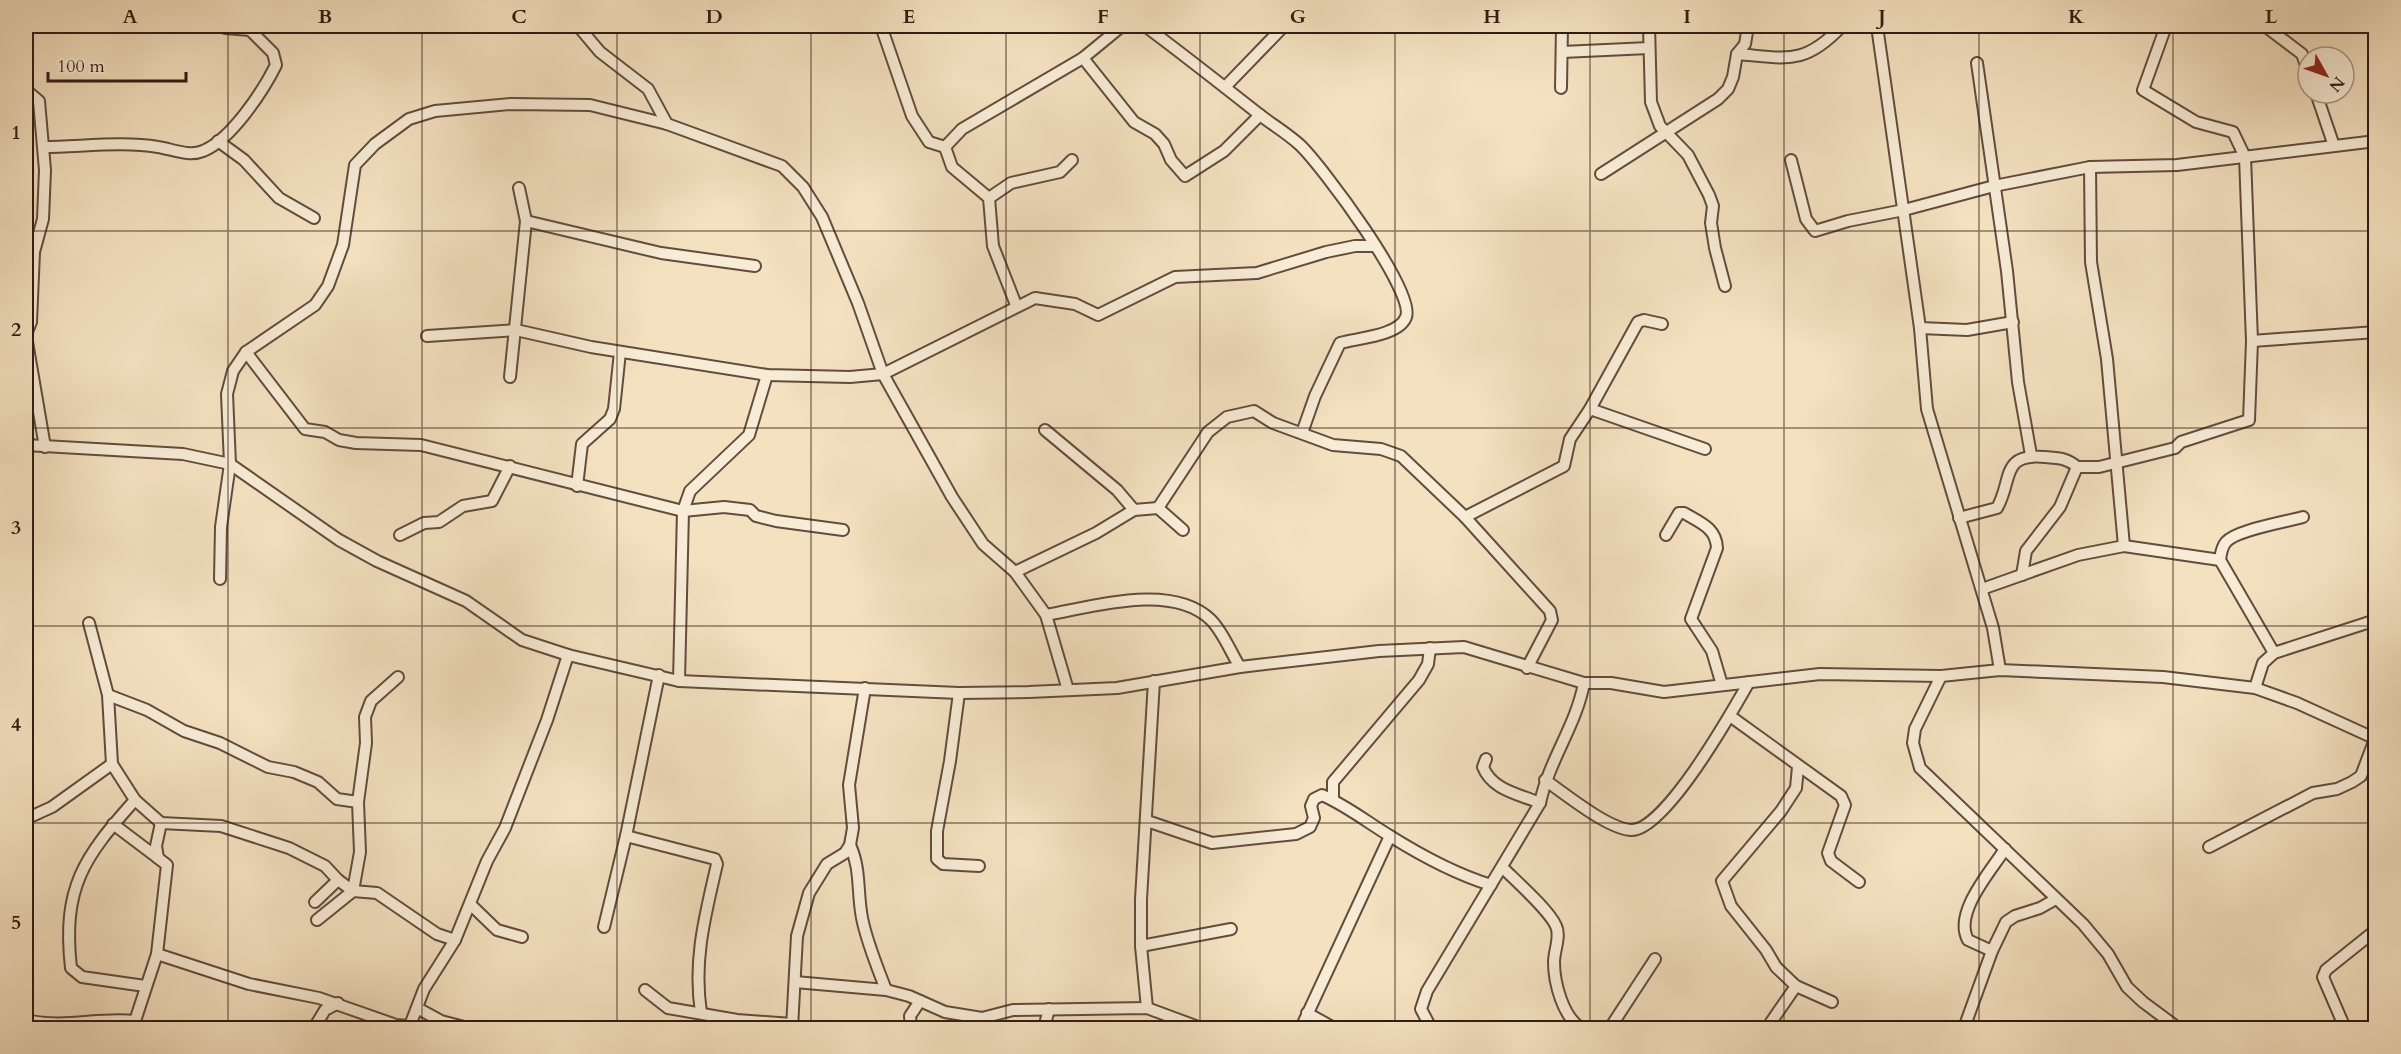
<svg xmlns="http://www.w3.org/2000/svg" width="2401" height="1054" font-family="Cardo,serif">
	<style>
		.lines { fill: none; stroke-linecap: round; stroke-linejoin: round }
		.street-casing { stroke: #624c3e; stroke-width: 14 }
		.street { stroke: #f8ecd6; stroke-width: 10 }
		.grid { fill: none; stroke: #311b12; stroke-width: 1.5; stroke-opacity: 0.55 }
		.neatline { fill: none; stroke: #311b12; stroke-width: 2 }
		.grid-label { font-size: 20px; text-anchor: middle; font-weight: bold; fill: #311b12 }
	</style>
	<rect width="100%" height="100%" fill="#f4e1c0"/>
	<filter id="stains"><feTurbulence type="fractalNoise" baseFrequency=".00333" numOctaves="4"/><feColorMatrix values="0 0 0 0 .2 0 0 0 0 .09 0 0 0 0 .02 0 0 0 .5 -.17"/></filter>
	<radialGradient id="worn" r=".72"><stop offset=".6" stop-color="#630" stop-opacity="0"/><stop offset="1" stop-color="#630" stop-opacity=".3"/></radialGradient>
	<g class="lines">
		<g class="street-casing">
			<g id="street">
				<polyline points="578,26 600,52 648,89 667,124 782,166 803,187 822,217 858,303 883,374 952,497 983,544 1015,572 1046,615 1068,690"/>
				<polyline points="881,26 912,116 929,142 945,147 962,129 1083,58 1122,26"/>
				<path d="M1145,26C1184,55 1222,85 1260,115C1273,125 1288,134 1300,145C1322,166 1416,292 1406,317C1399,336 1357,338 1340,343L1315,396L1302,433"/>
				<polyline points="1649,26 1651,102 1660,126 1688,155 1709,195 1713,206 1711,223 1715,248 1725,286"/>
				<polyline points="1877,26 1920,328 1927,409 1993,628 2000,670"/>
				<polyline points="2265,26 2302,54 2308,71"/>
				<polyline points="1562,52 1649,48"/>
				<path d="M1737,54C1787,58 1804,66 1842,26"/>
				<polyline points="1083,58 1134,122 1155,134 1164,144 1171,160 1185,176 1224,151 1260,115"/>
				<polyline points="1977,63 2007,271 2018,382 2031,455"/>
				<polyline points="1226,86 1284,26"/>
				<polyline points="1561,88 1562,26"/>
				<polyline points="26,90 39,101 45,170 43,219 34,252 31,322 26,334"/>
				<polyline points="2316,93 2334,146"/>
				<polyline points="218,141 244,160 279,198 314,218"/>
				<path d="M44,147C79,147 123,141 158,147C172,149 189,157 203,151C231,140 263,91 276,65L273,53L250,30L225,28"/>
				<polyline points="945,147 952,167 989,198 993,246 1016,305"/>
				<polyline points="1791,160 1806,219 1815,231 1848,221 1904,210 1994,186 2090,167 2177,165 2376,141"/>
				<polyline points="2090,167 2091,262 2107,359 2124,546"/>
				<polyline points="1601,174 1718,99 1728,89 1733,77 1737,54 1745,44 1748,26"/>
				<polyline points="989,198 1011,183 1060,172 1072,160"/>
				<polyline points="526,221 661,253 755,266"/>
				<polyline points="1920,328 1967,330 2013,322"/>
				<polyline points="26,336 45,447"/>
				<polyline points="427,336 516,330 591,347 767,375 850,377 883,374 1035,298 1075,304 1098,315 1175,277 1257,273 1326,252 1355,246 1375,246"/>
				<polyline points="2252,341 2376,332"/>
				<polyline points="246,352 305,429 325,432 339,440 356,443 421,445 683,511 690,491 749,435 767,375"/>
				<polyline points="510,377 526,221 519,188"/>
				<polyline points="1590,409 1705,449"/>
				<polyline points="1045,430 1117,490 1134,510"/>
				<polyline points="26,445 183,454 230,464 339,540 377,561 466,601 522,640 568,655 679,681 959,693 1029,692 1117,688 1240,667 1379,651 1464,647 1584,683 1611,683 1664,692 1820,674 1941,676 2000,670 2163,677 2255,688 2297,703 2376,739"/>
				<polyline points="577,486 582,444 610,419 614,409 620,352"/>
				<polyline points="1158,508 1208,432 1227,417 1254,411 1273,423 1333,445 1381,449 1401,456 1465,517 1550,611 1552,620 1527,668"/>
				<polyline points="1465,517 1564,466 1570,439 1590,409 1638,322 1644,320 1662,324"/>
				<path d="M1959,518L1997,508C2013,480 2000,453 2045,457C2058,458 2067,458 2077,467H2099L2175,448L2181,442L2249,420L2252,341L2245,157L2233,132L2196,122L2143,90L2166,26"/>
				<polyline points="400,535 424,523 439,522 463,506 492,501 510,466"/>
				<path d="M1666,535L1679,513H1684C1701,523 1716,528 1717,548L1691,619L1712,651L1722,685"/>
				<polyline points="1015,572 1096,533 1134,510 1158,508 1183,530"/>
				<polyline points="2022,575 2026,551 2060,507 2077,467"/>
				<polyline points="220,579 221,527 230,464 227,394 233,371 246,352 315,305 328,286 343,245 355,165 375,144 409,119 435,111 511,104 590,105 667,124"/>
				<polyline points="1982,589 2078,555 2124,546 2220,560"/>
				<path d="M1046,615C1093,607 1172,582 1211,620C1223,632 1231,653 1240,667"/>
				<polyline points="89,623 108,695 112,764 135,800 161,823 221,826 289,848 325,866 338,880 353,891 377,893 437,934 455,940"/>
				<path d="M2274,653L2220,560C2221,554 2221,548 2226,542C2236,530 2286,522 2303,517"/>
				<polyline points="1941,676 1915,729 1913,743 1920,768 2083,924 2108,954 2127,987 2143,1002 2178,1028"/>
				<polyline points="679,681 683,511 724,507 750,510 756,516 776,521 843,530"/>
				<polyline points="2255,688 2263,663 2274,653 2376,620"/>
				<polyline points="959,693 950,761 937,831 937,859 943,864 979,866"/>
				<polyline points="108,695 147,710 184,731 220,743 268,767 294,772 318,782 337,799 358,802"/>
				<polyline points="1730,716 1841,796 1845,805 1828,853 1831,861 1859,882"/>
				<path d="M1486,759L1483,767C1492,790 1519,794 1540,803"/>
				<polyline points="1798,767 1796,788 1781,811 1722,881 1731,906 1766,950 1776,967 1796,986 1832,1002"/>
				<path d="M1545,780C1564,793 1609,830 1632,830C1666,829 1732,712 1749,682"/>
				<path d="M135,800C84,857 62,887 71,968L82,977L145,986"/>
				<polyline points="1333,800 1333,782 1419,680 1428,664 1430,648"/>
				<polyline points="30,817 52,807 112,764"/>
				<path d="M1147,821L1212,843L1296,834L1310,827L1314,818L1311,806L1314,799L1322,795C1347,806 1367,822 1390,836C1422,856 1455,874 1491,885"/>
				<polyline points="113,824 158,858"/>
				<path d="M626,836L715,859L717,864C705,916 693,960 701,1013"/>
				<path d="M850,845C861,869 857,892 862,918C867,943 877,966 886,990"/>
				<polyline points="2209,847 2313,793 2337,789 2352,782 2361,776 2375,739"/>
				<path d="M1503,868C1517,882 1549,910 1556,926C1561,936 1554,951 1554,962C1554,983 1563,1017 1581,1028"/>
				<polyline points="315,902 338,880"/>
				<polyline points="470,904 497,930 522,937"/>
				<polyline points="317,920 353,891 360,852 358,802 366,743 365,717 371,701 398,677"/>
				<polyline points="604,927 626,836 659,675"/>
				<polyline points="1141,946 1231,929"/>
				<path d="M1992,951L1968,940C1953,913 1991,871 2005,849"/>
				<polyline points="157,954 249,984 319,998 396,1025 409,1026"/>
				<polyline points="795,982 886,990 909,996 945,1012 982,1018 1013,1010 1147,1008 1201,1028"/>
				<polyline points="645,990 668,1008 737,1020 792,1024"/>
				<polyline points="417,1008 441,1021 468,1028"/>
				<polyline points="1147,1008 1141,946 1141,899 1154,681"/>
				<polyline points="1307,1013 1334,1028"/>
				<path d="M26,1020C66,1029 96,1017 135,1021L157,954L167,865L158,858L156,846L161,823"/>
				<polyline points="314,1028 325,1010 338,1003"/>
				<polyline points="409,1028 424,989 455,940 487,861 505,828 547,720 568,655"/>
				<polyline points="792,1028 797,936 809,893 827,864 845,853 850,845 853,828 849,785 865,688"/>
				<polyline points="911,1028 910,1016 920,1001"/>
				<polyline points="1044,1028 1049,1009"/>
				<polyline points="1301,1028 1390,836"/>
				<path d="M1431,1028L1421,1009L1427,991L1540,803C1549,760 1576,726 1584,683"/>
				<polyline points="1610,1028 1655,959"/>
				<polyline points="1767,1028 1796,986"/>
				<polyline points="1964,1028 1992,951 2006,922 2015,916 2040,908 2056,899"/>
				<polyline points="2345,1028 2323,977 2326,970 2376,930"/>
			</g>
		</g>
		<use href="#street" class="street"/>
	</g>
	<path class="grid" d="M228,26V1028M422,26V1028M617,26V1028M811,26V1028M1006,26V1028M1200,26V1028M1395,26V1028M1590,26V1028M1784,26V1028M1979,26V1028M2173,26V1028M26,231H2376M26,428H2376M26,626H2376M26,823H2376"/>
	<rect width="2401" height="1054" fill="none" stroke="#f4e1c0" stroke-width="66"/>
	<g transform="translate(2326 75) rotate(130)"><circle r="28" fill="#f8ecd6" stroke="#a89888" stroke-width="1.5"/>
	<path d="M0-4.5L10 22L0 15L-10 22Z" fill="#8f2418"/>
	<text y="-9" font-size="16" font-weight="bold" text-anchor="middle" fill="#311b12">N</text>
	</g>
	<path d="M48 72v9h138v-9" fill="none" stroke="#311b12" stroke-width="3"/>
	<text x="57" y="72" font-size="18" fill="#311b12" stroke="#f8ecd6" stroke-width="4.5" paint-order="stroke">100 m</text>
	<rect x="33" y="33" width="2335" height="988" class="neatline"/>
	<g class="grid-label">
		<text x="130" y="23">A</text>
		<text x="325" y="23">B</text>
		<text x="519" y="23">C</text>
		<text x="714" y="23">D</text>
		<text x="909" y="23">E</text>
		<text x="1103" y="23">F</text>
		<text x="1298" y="23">G</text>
		<text x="1492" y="23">H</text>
		<text x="1687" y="23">I</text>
		<text x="1882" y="23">J</text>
		<text x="2076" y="23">K</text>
		<text x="2271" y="23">L</text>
		<text x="16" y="139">1</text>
		<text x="16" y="336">2</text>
		<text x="16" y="534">3</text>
		<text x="16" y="731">4</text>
		<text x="16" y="929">5</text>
	</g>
	<rect width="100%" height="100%" filter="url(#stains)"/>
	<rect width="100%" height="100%" fill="url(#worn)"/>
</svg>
